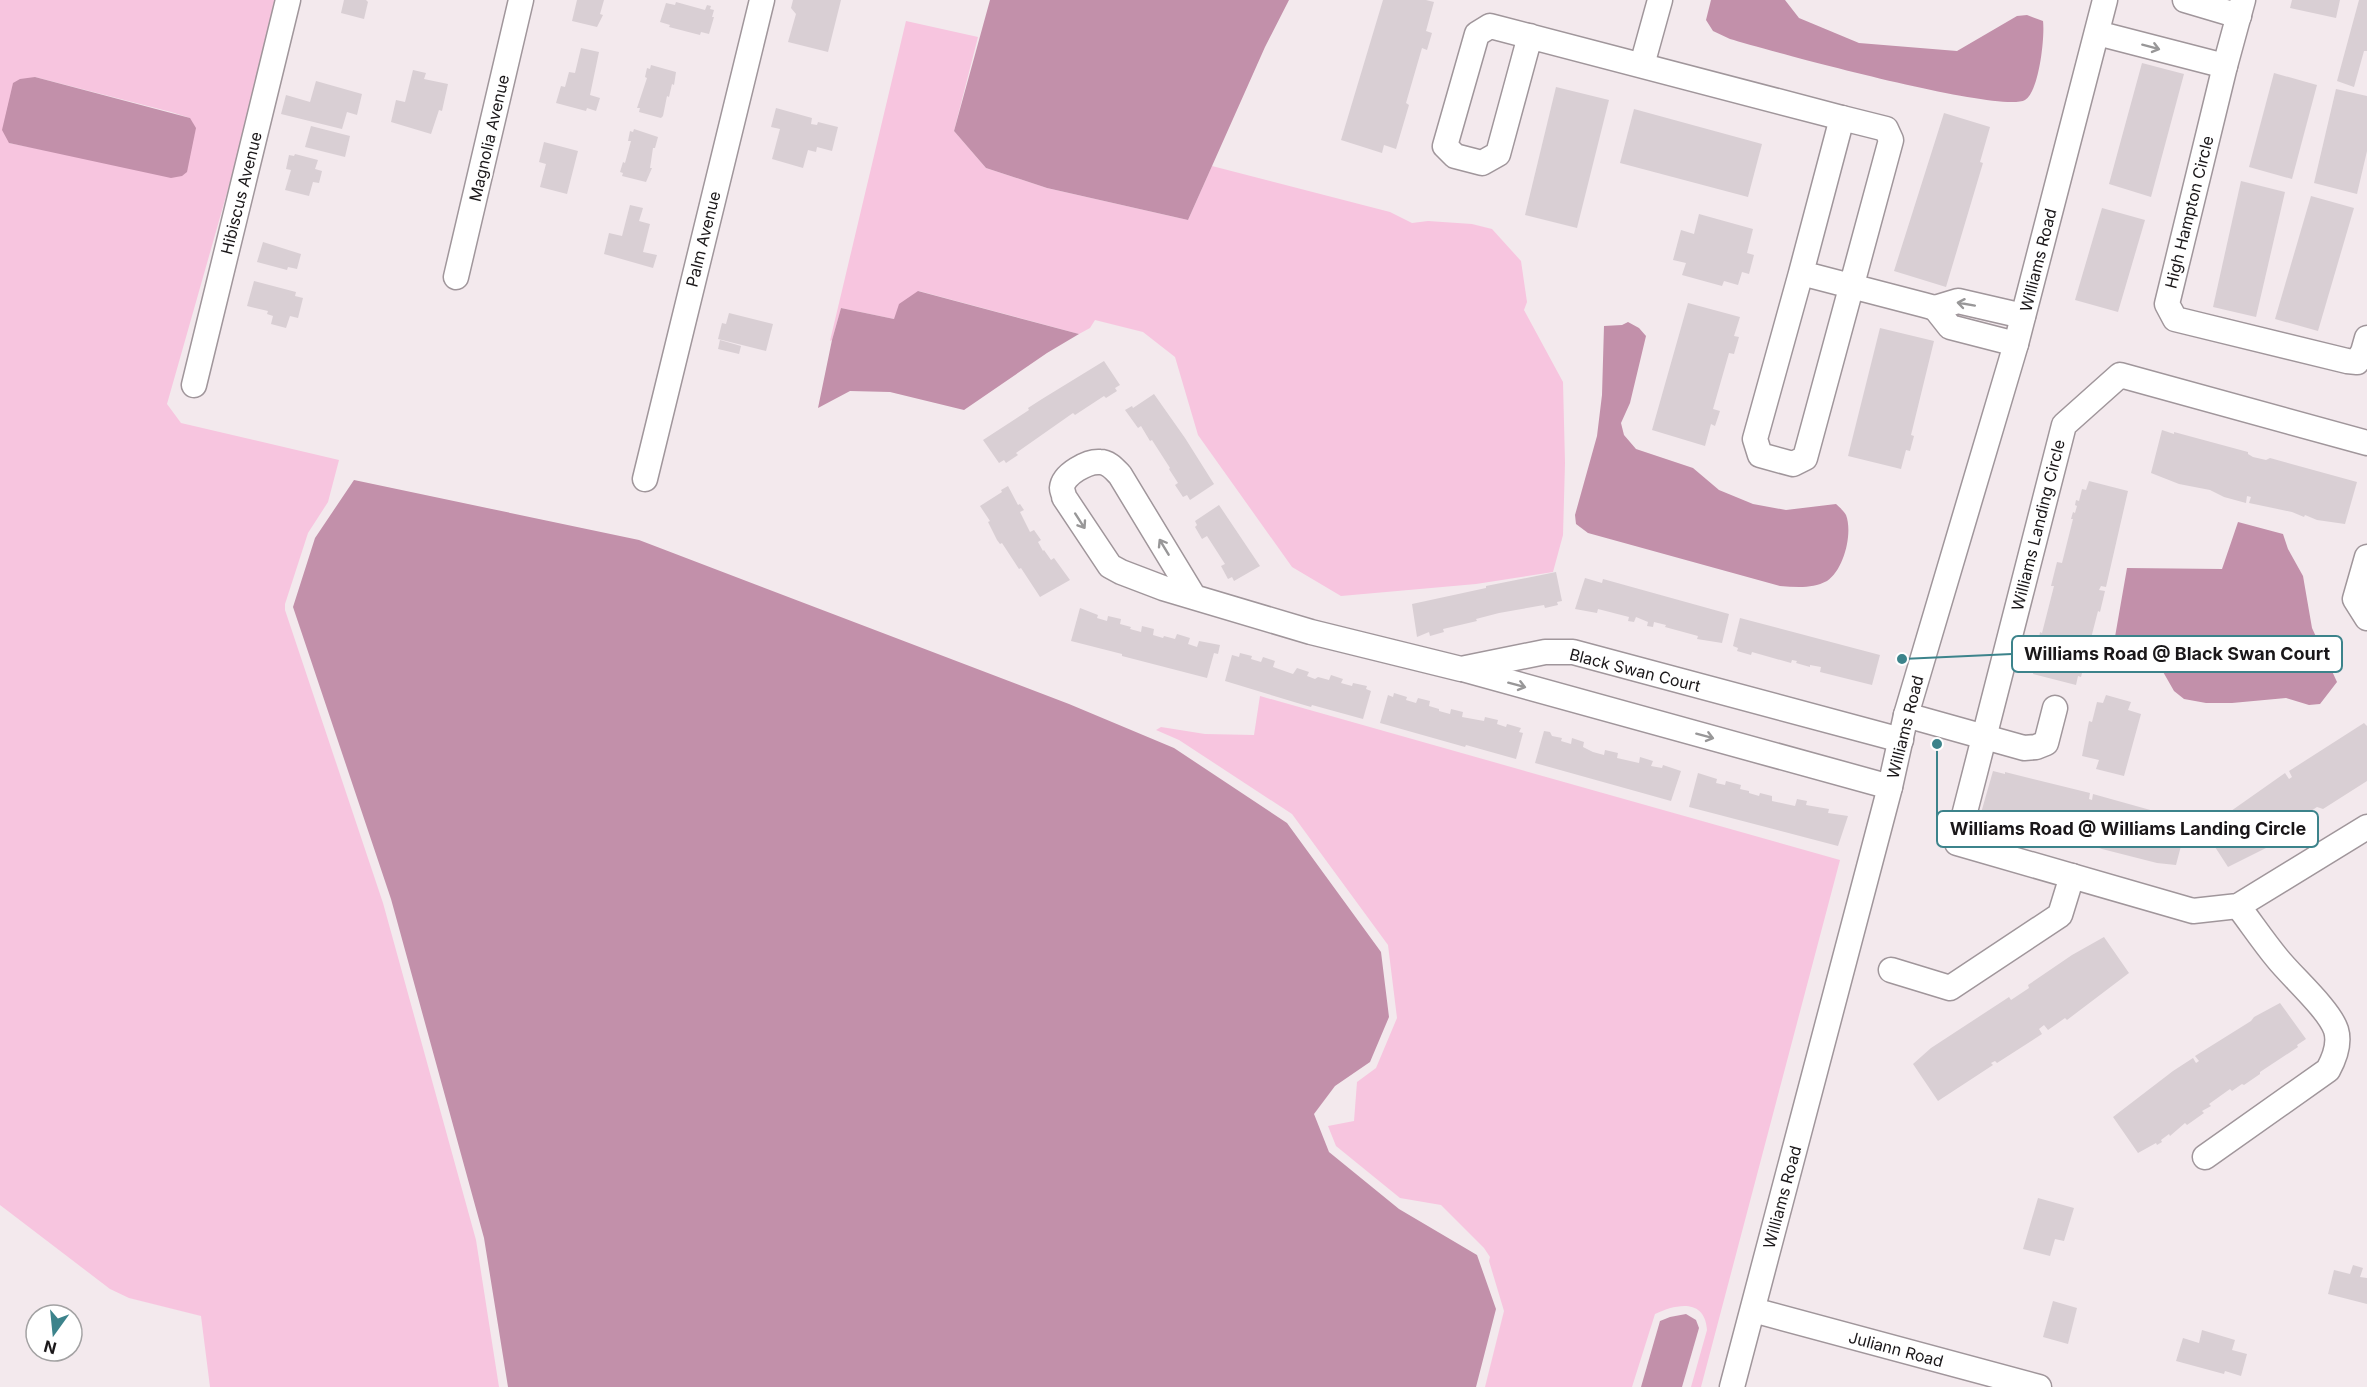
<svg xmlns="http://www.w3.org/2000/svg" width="2367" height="1387" font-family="Inter,sans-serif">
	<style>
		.green { fill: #f7c5df; fill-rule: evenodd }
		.water { fill: #c290aa }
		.building { fill: #d9cfd4 }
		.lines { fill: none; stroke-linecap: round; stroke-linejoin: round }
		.minor-casing { stroke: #a0969b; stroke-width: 27 }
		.minor { stroke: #fff; stroke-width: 24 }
		.oneway { stroke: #989798 }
		.labels { text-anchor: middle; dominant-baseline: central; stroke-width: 4.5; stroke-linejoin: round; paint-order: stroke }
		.street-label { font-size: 16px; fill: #1a1719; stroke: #fff }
		.leader { fill: none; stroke: #3c838b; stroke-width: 2 }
		.callout-dot { fill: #3c838b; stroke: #fff; stroke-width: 2 }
		.callout { fill: #fff; stroke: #3c838b; stroke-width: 2 }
		.callout-label { font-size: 18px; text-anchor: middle; font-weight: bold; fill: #1a1719 }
	</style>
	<rect width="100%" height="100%" fill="#f3e9ed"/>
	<g class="green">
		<path d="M0,0H278L257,87L167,404L181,423L339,460L328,502L308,533L285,604V610L383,903L476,1240L499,1387H210L201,1316L129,1298L110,1289L0,1205ZM35,77L171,112L190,118L85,158L9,143Z"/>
		<polygon points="906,21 978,37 954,131 986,168 1047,188 1188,220 1212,166 1390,212 1412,223 1428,221 1472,224 1492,229 1521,261 1527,302 1524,310 1563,382 1565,463 1563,535 1553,572 1476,584 1341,596 1292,567 1198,435 1175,357 1143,332 1095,320 1090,328 1079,334 919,291 894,319 841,308 832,340 830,341"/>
		<path d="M1260,696L1840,860L1701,1387H1691L1707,1330C1705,1298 1676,1304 1655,1314L1632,1387H1485L1504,1311L1489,1261L1490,1257L1484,1248L1441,1205L1400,1198L1336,1146L1328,1126L1354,1121L1357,1082L1376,1068L1397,1018L1388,945L1292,814L1179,740L1156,730L1161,727L1205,734L1254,735Z"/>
	</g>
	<g class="water">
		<polygon points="990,0 1289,0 1265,47 1188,220 1047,188 986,168 954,131"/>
		<path d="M1711,0H1785L1799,18L1859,43L1957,51L2017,16L2027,15L2043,21C2045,37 2039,92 2025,100C2000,114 1770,51 1730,39L1713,31L1706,20Z"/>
		<polygon points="35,77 190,118 196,128 187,172 182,176 171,178 9,143 2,130 13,83 20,79"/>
		<polygon points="918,291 1079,334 1047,353 964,410 890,392 850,391 818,408 832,340 841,308 894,319 899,304"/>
		<path d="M1628,322L1639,328L1646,336L1630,403L1621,423L1624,435L1636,449L1693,468L1719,490L1753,504L1786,510L1836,504C1839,507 1844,511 1846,515C1853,533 1844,570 1827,581C1812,589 1796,587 1780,586L1588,533L1576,524L1575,515L1597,436L1602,395L1604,326L1622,325Z"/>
		<polygon points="354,480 639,540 1069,704 1174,748 1287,823 1381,952 1389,1017 1370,1062 1335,1086 1314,1114 1329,1152 1399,1209 1477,1255 1496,1309 1476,1387 508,1387 484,1238 391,899 293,607 315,538"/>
		<polygon points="2238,522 2283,534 2288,549 2303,576 2312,628 2337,682 2320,704 2309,705 2286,698 2232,703 2206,703 2184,699 2174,691 2162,670 2145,659 2126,660 2112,654 2127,568 2222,569"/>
		<polygon points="1686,1314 1696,1320 1699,1328 1682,1387 1641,1387 1660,1321 1670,1317"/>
	</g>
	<g class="building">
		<polygon points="344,0 366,0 368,2 364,19 341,13"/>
		<polygon points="577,0 604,0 600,14 603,15 597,27 572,21"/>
		<polygon points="793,0 841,0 828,52 788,42 796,14 791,8"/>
		<polygon points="1383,0 1426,0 1434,2 1426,31 1432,33 1427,50 1422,48 1406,103 1409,105 1396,149 1384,145 1382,153 1341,140"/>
		<polygon points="2292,0 2340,0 2336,18 2290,8"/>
		<polygon points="2359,0 2367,0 2367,51 2364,51 2354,87 2337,81"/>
		<polygon points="676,2 705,10 707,5 711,6 710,9 714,10 712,17 714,17 709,34 701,32 700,35 669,27 670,25 660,22 666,3 675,5"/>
		<polygon points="581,48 599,52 590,95 600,98 596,111 587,108 586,111 556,103 561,86 565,87 569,72 575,73"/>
		<polygon points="2142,63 2184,74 2151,197 2109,184"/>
		<polygon points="651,65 676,72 674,85 672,84 669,97 667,96 663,116 661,118 639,112 640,108 637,108 647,78 645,77 647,68 650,69"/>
		<polygon points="413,70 426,73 424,79 448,84 442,111 439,110 431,134 391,122 396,100 405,102"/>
		<polygon points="2274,73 2317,85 2292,179 2249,167"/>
		<polygon points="316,81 362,94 357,115 347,112 342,129 281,114 286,95 310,102"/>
		<polygon points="1556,87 1609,100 1577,228 1525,215"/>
		<polygon points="2336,89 2367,96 2367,151 2357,194 2314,183"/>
		<polygon points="776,108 812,118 811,124 817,125 818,122 838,127 832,151 817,147 816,152 808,150 803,168 772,159 780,129 771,127"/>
		<polygon points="1634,109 1762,144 1748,197 1620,163"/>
		<polygon points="1944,113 1990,127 1980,162 1983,163 1946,287 1894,271"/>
		<polygon points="311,126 350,136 345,157 305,147"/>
		<polygon points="634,129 658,137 655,148 653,148 650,168 652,168 646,182 622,176 623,173 620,172 623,162 625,163 631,141 628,141 630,131 633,132"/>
		<polygon points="544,142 578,151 567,194 540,187 546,164 539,162"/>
		<polygon points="295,154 318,160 315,169 322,171 319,183 313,182 309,196 285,190 291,170 286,169 289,155 294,156"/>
		<polygon points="2241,181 2285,192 2256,317 2213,307"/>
		<polygon points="2311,196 2354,208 2318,331 2275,319"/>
		<polygon points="630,205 643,208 639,221 650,224 643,252 657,255 653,268 604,254 609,233 622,236"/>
		<polygon points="2102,208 2145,220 2118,312 2075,300"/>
		<polygon points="1699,214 1753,229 1747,253 1754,255 1749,274 1742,272 1738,285 1724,281 1722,286 1682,275 1686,263 1673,260 1681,230 1694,234"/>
		<polygon points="263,242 301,254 297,269 288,267 287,270 257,262"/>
		<polygon points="254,281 296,292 295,296 303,298 298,318 290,316 286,328 271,324 273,316 267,314 268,311 247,306"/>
		<polygon points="1688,303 1740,317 1734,336 1739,337 1734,354 1729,353 1713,409 1720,411 1715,426 1711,424 1705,446 1652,430"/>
		<polygon points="729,313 773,324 766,351 718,339 722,323 726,324"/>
		<polygon points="1880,328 1934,341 1911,435 1914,436 1910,451 1906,450 1901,469 1848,456"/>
		<polygon points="720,340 741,346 739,354 718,349"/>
		<polygon points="1104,361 1120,385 1115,388 1117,391 1106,398 1104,396 1075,415 1073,413 1016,453 1018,455 1006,463 1004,460 999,463 983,440 1029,410 1028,408 1042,399"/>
		<polygon points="1154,394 1185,438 1214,484 1190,500 1187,495 1183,497 1175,485 1178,483 1169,469 1170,468 1152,440 1150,441 1141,426 1138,428 1125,410 1132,406 1133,408"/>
		<polygon points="2162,430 2174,434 2174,432 2248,452 2248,454 2253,457 2266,460 2270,458 2357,482 2345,524 2317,520 2305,515 2304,517 2292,512 2249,503 2251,497 2247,496 2246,503 2224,497 2210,490 2179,484 2151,473"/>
		<polygon points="2089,481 2128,491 2106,587 2101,586 2099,590 2105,591 2100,612 2098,611 2081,677 2078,676 2076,685 2033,674 2036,663 2035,662 2037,655 2035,654 2036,647 2039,648 2041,639 2039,638 2040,632 2042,633 2054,586 2051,586 2057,562 2062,563 2073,519 2071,519 2073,512 2075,513 2077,506 2075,505 2076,500 2079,501 2082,489 2086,490"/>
		<polygon points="1008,486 1018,505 1020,504 1024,510 1020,512 1030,532 1034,530 1041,540 1038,542 1043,551 1044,550 1051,560 1054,558 1070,580 1040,597 1021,568 1019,569 1002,543 1000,544 997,540 988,522 990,521 980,506 1002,492 1001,490"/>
		<polygon points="1219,505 1260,566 1234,581 1232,577 1228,579 1221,566 1225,564 1207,536 1202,539 1195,527 1197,525 1195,521"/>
		<polygon points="1556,572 1562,601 1557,602 1558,605 1545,608 1544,605 1499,613 1476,619 1477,621 1443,629 1444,632 1430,636 1429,632 1417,637 1412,604 1486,588 1486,586"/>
		<polygon points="1585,578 1602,583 1603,579 1729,614 1722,643 1697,639 1698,636 1665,627 1666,625 1654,622 1653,627 1647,626 1648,622 1636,617 1634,622 1628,621 1629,617 1598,609 1597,613 1575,609"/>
		<polygon points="1080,608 1098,615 1097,618 1107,621 1108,616 1121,619 1120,624 1131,627 1130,629 1141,632 1142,626 1154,629 1153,635 1163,638 1164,636 1175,639 1177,634 1190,638 1188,644 1197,647 1199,641 1220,645 1218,654 1214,653 1207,678 1122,656 1122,654 1071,641"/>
		<polygon points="1740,618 1880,655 1872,685 1820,672 1821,667 1810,665 1810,667 1796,663 1797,661 1792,660 1791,663 1752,652 1751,655 1737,651 1738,648 1733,646"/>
		<polygon points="1240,653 1252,656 1251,659 1261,662 1263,657 1275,661 1273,667 1293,674 1297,668 1309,672 1307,676 1315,679 1318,677 1329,680 1331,675 1343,679 1341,683 1352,686 1353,683 1367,686 1366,689 1371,691 1363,719 1312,705 1311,707 1294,702 1225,681 1232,655 1239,657"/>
		<polygon points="1394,693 1407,697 1406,700 1416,703 1418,698 1430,701 1429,706 1439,709 1439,711 1450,714 1451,709 1463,712 1462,717 1484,721 1485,717 1498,720 1497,724 1506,727 1507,724 1521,728 1519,732 1523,733 1516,759 1466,745 1465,747 1380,723 1388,695 1393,697"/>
		<polygon points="2106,695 2131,702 2128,710 2141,714 2124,776 2096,769 2099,760 2082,756 2089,721 2092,722 2097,702 2103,703"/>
		<polygon points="2364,723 2367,726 2367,781 2323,809 2317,807 2305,815 2306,817 2302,819 2304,821 2265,846 2266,848 2228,867 2204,830 2285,773 2289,779 2292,777 2289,771"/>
		<polygon points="1544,731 1550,732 1552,736 1562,738 1561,741 1571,744 1572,738 1584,742 1583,747 1593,752 1604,755 1605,750 1618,753 1617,758 1639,763 1640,757 1653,761 1651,766 1662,768 1663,765 1681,771 1671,801 1535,763"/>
		<polygon points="1993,771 2005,774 2005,772 2090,793 2089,799 2092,800 2093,794 2179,818 2178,821 2187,823 2176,865 2157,863 2102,849 2088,844 2085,838 2074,835 2073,837 2069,836 2069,838 2022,826 2021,829 2000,823 2000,821 1991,818 1991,816 1981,813"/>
		<polygon points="1698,773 1717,779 1716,783 1725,785 1726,781 1741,785 1740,789 1749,791 1749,793 1759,796 1760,793 1772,796 1772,801 1795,806 1797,799 1807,801 1806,805 1829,809 1828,813 1848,816 1838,846 1689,807"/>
		<polygon points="2104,937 2129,973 2067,1020 2065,1018 2048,1030 2044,1025 2039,1029 2042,1034 1997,1063 1995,1061 1991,1063 1993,1065 1938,1101 1913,1064 1931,1048 2009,997 2011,1000 2029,988 2028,985 2072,955"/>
		<polygon points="2280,1003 2306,1039 2297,1045 2298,1047 2260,1072 2260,1074 2244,1085 2242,1084 2232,1091 2230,1089 2209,1104 2211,1106 2202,1111 2204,1113 2187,1125 2185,1123 2170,1136 2169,1134 2161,1140 2162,1142 2157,1145 2156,1143 2138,1153 2113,1117 2173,1071 2193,1058 2196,1063 2199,1061 2195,1056 2251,1021 2254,1017"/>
		<polygon points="2038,1198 2074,1208 2064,1241 2055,1239 2050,1256 2023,1249"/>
		<polygon points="2353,1265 2363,1268 2360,1277 2367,1278 2367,1304 2328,1294 2334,1270 2350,1274"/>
		<polygon points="2053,1301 2077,1308 2068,1344 2043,1337"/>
		<polygon points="2202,1330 2235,1340 2232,1350 2247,1354 2241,1376 2225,1371 2224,1374 2176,1361 2183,1338 2199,1343"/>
	</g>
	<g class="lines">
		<g class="minor-casing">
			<g id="minor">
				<polyline points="2185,0 2239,16"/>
				<polyline points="2243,0 2225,66 2167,304 2175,319 2347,361 2357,362 2363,352 2367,338"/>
				<polyline points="2097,33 2225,66"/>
				<polyline points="1530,36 1498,154 1482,163 1455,156 1445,146 1477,34 1490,26 1842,118"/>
				<polyline points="1642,65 1660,0"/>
				<polyline points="1801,273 1755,439 1760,455 1793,464 1805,458 1891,140 1886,129 1842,118 1801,273 1924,305 1935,308"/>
				<polyline points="456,277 521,0"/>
				<polyline points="2016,344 1950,327 1935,308 1958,301 2023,316"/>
				<polyline points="194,385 288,0"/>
				<polyline points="2367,443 2120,375 2064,425 1957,843 2193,911 2238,906 2367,827"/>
				<polyline points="645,479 762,0"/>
				<polyline points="2367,557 2355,599 2367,618"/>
				<path d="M1194,597L1120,475C1115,470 1109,462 1100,462C1088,461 1063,474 1062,488C1062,491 1064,494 1064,497L1110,566L1121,572L1163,588L1311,632L1461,669L1545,652H1573L1901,740"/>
				<polyline points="1466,670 1890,787"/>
				<polyline points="1906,715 2024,748 2036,747 2046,743 2055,708"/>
				<polyline points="1891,970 1950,988 2060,915 2072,876"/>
				<path d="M2205,1157L2328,1070C2334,1059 2340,1043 2336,1030C2329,1009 2292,977 2277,958C2263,941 2251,923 2238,906"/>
				<polyline points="1753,1310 2039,1387"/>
				<polyline points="1732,1387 1890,787 1906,715 2016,344 2105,0"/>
			</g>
		</g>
		<use href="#minor" class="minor"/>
	</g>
	<defs><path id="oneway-shaft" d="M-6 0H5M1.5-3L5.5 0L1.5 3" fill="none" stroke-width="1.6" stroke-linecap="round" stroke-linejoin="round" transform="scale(1.5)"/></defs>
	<g class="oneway">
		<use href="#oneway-shaft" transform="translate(2151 47) rotate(15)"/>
		<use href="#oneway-shaft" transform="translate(1966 304) rotate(-170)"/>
		<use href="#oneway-shaft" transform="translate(1080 521) rotate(57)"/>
		<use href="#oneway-shaft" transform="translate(1164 547) rotate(-121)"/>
		<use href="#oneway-shaft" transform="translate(1517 685) rotate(15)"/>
		<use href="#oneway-shaft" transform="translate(1705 736) rotate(15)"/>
	</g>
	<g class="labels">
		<g class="street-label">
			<text transform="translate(489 138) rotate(-77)">Magnolia Avenue</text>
			<text transform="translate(241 193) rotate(-76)">Hibiscus Avenue</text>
			<text transform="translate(2189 212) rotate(-76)">High Hampton Circle</text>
			<text transform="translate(703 239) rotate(-76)">Palm Avenue</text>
			<text transform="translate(2038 260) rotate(-76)">Williams Road</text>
			<text transform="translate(2038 525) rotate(-76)">Williams Landing Circle</text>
			<text transform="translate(1635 670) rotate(14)">Black Swan Court</text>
			<text transform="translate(1905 727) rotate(-76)">Williams Road</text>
			<text transform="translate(1782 1197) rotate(-75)">Williams Road</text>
			<text transform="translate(1896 1349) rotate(15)">Juliann Road</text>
		</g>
	</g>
	<path class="leader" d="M1902 659L2012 654M1937 744L1937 829"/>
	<g class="callout-dot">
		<circle cx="1902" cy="659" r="6"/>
		<circle cx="1937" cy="744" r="6"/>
	</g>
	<g class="callout">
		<rect x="2012" y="636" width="330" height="36" rx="6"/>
		<rect x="1937" y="811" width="381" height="36" rx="6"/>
	</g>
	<g class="callout-label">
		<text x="2177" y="660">Williams Road @ Black Swan Court</text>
		<text x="2128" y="835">Williams Road @ Williams Landing Circle</text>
	</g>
	<g transform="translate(54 1333) rotate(195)"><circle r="28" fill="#ffffff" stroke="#a3a2a3" stroke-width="1.5"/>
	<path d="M0-4.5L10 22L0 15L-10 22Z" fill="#3c838b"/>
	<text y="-9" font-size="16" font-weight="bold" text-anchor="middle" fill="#1a1719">N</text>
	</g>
</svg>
